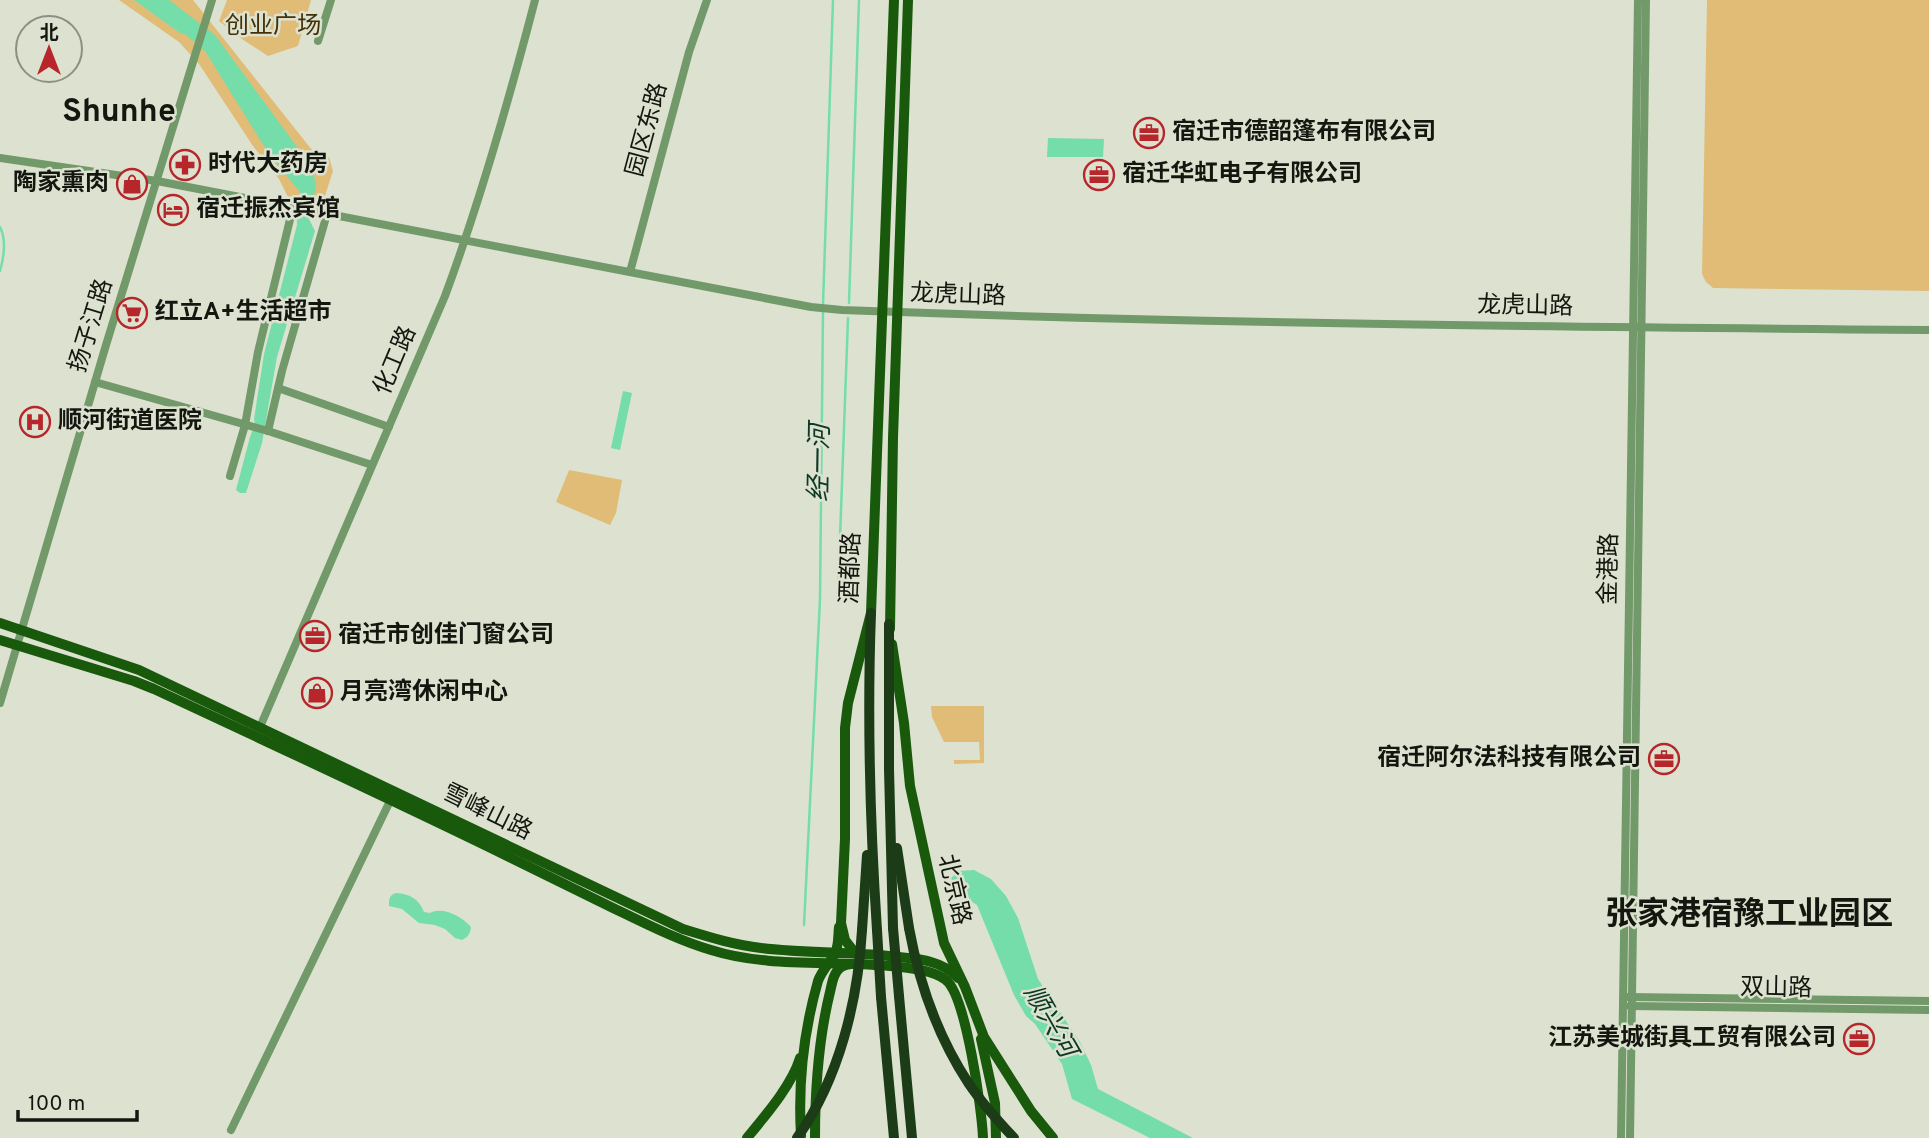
<svg xmlns="http://www.w3.org/2000/svg" width="1929" height="1138" font-family="Overpass,'Noto Sans SC',sans-serif">
	<style>
		.green { fill: #e1bc77 }
		.water { fill: #74dda9 }
		.lines { fill: none; stroke-linecap: round; stroke-linejoin: round }
		.stream { stroke: #74dda9; stroke-width: 2.5 }
		.minor { stroke: #71996a; stroke-width: 8 }
		.major { stroke: #18590c; stroke-width: 10 }
		.highway { stroke: #1c3c17; stroke-width: 10 }
		.highway-bridge { stroke: #1c3c17; stroke-width: 10 }
		.labels { text-anchor: middle; dominant-baseline: central; stroke-width: 5; stroke-linejoin: round; paint-order: stroke }
		.park-label { font-size: 24px; fill: #433006; stroke: #dce2cf }
		.street-label { font-size: 24px; fill: #141610; stroke: #dce2cf }
		.poi-label { font-size: 24px; font-weight: bold; fill: #141610; stroke: #dce2cf; text-anchor: start }
		.water-label { font-size: 26px; font-style: italic; fill: #0c3a26; stroke: #dce2cf }
		.district-label { font-size: 32px; font-weight: bold; fill: #141610; stroke: #dce2cf }
	</style>
	<rect width="100%" height="100%" fill="#dce2cf"/>
	<g class="green">
		<polygon points="119,0 193,0 312,150 329,157 333,171 321,208 294,203 288,197 279,179 253,146 199,64 179,42"/>
		<polygon points="227,0 311,0 298,46 268,56 242,39 219,21"/>
		<polygon points="1707,0 1929,0 1929,291 1713,288 1706,282 1702,274"/>
		<polygon points="569,470 622,480 616,513 610,525 556,502"/>
		<polygon points="931,706 984,706 984,763 954,764 954,760 980,760 979,742 944,742 932,717"/>
	</g>
	<g class="water">
		<path d="M134,0H169L215,35L303,155C312,169 325,191 306,202V213L315,231L277,357L262,443L246,493H240L236,490L250,437L255,424L254,419L264,354L297,225C296,212 303,203 300,192L269,154L205,51L185,34L180,33Z"/>
		<polygon points="1048,138 1104,139 1103,157 1047,157"/>
		<polygon points="623,391 632,393 620,450 611,448"/>
		<polygon points="974,870 991,879 1006,896 1018,918 1038,979 1080,1042 1091,1065 1098,1089 1193,1138 1150,1138 1072,1099 1062,1064 1035,1024 1026,1016 1014,995 977,905 957,892 951,878 959,871"/>
		<path d="M396,893C410,894 419,899 424,912L430,913C442,906 462,916 471,927C470,934 468,937 462,940L455,938L445,929L435,925L419,923L402,909L389,906C389,899 389,895 396,893Z"/>
	</g>
	<g class="lines">
		<g class="stream">
			<path d="M0,227C7,241 4,257 0,271"/>
			<polyline points="849,303 859,0"/>
			<polyline points="823,305 833,0"/>
			<polyline points="838,593 848,318"/>
			<polyline points="804,925 820,599 823,311"/>
		</g>
		<g class="minor">
			<polyline points="318,41 331,0"/>
			<path d="M0,158L157,181L811,307L842,310C1204,324 1567,327 1929,330"/>
			<polyline points="630,272 689,52 707,0"/>
			<polyline points="95,382 268,431 372,465"/>
			<polyline points="278,388 389,427"/>
			<polyline points="268,431 282,371 327,214"/>
			<polyline points="230,476 245,425 258,352 293,207"/>
			<polyline points="0,703 106,345 212,0"/>
			<path d="M260,727L445,296C481,199 509,100 535,0"/>
			<polyline points="1628,997 1929,1001"/>
			<polyline points="1630,1006 1929,1010"/>
			<polyline points="231,1130 391,799"/>
			<polyline points="1621,1138 1638,0"/>
			<polyline points="1630,1138 1646,0"/>
		</g>
		<g class="major">
			<path d="M0,623L139,670L683,929C709,937 734,945 761,948C803,953 846,952 889,956C903,958 918,958 931,962C942,965 951,970 958,978"/>
			<polyline points="890,629 893,438 908,0"/>
			<path d="M0,640L134,681L154,689C268,742 382,795 495,850C534,869 574,889 613,908C645,923 677,940 711,950C768,968 831,960 890,966C907,968 931,969 946,980C966,996 982,1110 983,1138"/>
			<polyline points="892,644 904,723 910,786 944,943 965,987 984,1037 1031,1111 1053,1138"/>
			<polyline points="855,953 845,940 841,923 845,839 845,728 848,703 871,613 894,0"/>
			<polyline points="981,1039 995,1103 996,1138"/>
			<path d="M801,1136C798,1085 804,1030 818,981C822,970 830,963 835,953C839,946 838,935 839,927"/>
			<path d="M747,1138C765,1116 792,1085 800,1058"/>
			<path d="M815,1138C815,1089 818,1041 830,992C832,984 833,973 840,968C843,965 847,965 850,964"/>
		</g>
		<g class="highway">
			<path d="M871,613C867,719 870,824 877,930"/>
			<polyline points="889,624 889,769 893,928"/>
			<polyline points="897,848 909,928"/>
			<polyline points="862,930 867,855"/>
			<polyline points="899,996 912,1138"/>
			<polyline points="881,997 894,1138"/>
		</g>
		<g class="highway-bridge">
			<polyline points="893,928 899,996"/>
			<path d="M909,928C919,983 938,1037 969,1084C982,1103 998,1121 1014,1138"/>
			<polyline points="877,930 881,997"/>
			<path d="M797,1138C839,1079 858,1001 862,930"/>
		</g>
	</g>
	<defs>
		<g id="office-ring" transform="scale(1.575)"><circle r="9.5" fill="#dce2cf" stroke="#b6262b" stroke-width="1.5"/><path d="M-6-3h4V-5.5h4V-3h4V5H-6ZM-1-4.5V-3h2v-1.5ZM-6 0V1H6V0Z" fill="#b6262b"/></g>
		<g id="pharmacy-ring" transform="scale(1.575)"><circle r="9.5" fill="#dce2cf" stroke="#b6262b" stroke-width="1.5"/><path d="M-2-6h4v4h4v4h-4v4h-4v-4h-4v-4h4Z" fill="#b6262b"/></g>
		<g id="shop-ring" transform="scale(1.575)"><circle r="9.5" fill="#dce2cf" stroke="#b6262b" stroke-width="1.5"/><path d="M-5-2.5h2.3a2.7 3.5 0 0 1 5.4 0H5L5.5 6h-11ZM-1.5-2.5h3a1.5 2.3 0 0 0-3 0Z" fill="#b6262b"/></g>
		<g id="hotel-ring" transform="scale(1.575)"><circle r="9.5" fill="#dce2cf" stroke="#b6262b" stroke-width="1.5"/><path d="M-6-4.5h1.5V1H6V5H4.5V3h-9V5H-6ZM-4 0a1.8 1.8 0 1 1 3.6 0ZM.5 0V-2.5h3Q6-2.5 6 0Z" fill="#b6262b"/></g>
		<g id="supermarket-ring" transform="scale(1.575)"><circle r="9.5" fill="#dce2cf" stroke="#b6262b" stroke-width="1.5"/><path d="M-6-5.5h2.5l.6 2H6L4.5 2H-2.5L-4.4-4H-6ZM-1.5 3.2a1.3 1.3 0 1 0 .1 0ZM3 3.2a1.3 1.3 0 1 0 .1 0Z" fill="#b6262b"/></g>
		<g id="hospital-ring" transform="scale(1.575)"><circle r="9.5" fill="#dce2cf" stroke="#b6262b" stroke-width="1.5"/><path d="M-5-5h3v3.5h4V-5h3V5h-3V1.5h-4V5h-3Z" fill="#b6262b"/></g>
	</defs>
	<g fill-rule="evenodd">
		<use href="#office-ring" x="1149" y="133"/>
		<use href="#pharmacy-ring" x="185" y="165"/>
		<use href="#office-ring" x="1099" y="175"/>
		<use href="#shop-ring" x="132" y="184"/>
		<use href="#hotel-ring" x="173" y="210"/>
		<use href="#supermarket-ring" x="132" y="313"/>
		<use href="#hospital-ring" x="35" y="422"/>
		<use href="#office-ring" x="315" y="636"/>
		<use href="#shop-ring" x="317" y="693"/>
		<use href="#office-ring" x="1664" y="759"/>
		<use href="#office-ring" x="1859" y="1039"/>
	</g>
	<g class="labels">
		<g class="park-label">
			<text x="273" y="27">创业广场</text>
		</g>
		<g class="street-label">
			<text transform="translate(648 130) rotate(-75)">园区东路</text>
			<text transform="translate(958 296) rotate(2)">龙虎山路</text>
			<text transform="translate(1525 307) rotate(1)">龙虎山路</text>
			<text transform="translate(92 326) rotate(-73)">扬子江路</text>
			<text transform="translate(396 361) rotate(-67)">化工路</text>
			<text transform="translate(852 568) rotate(-88)">酒都路</text>
			<text transform="translate(1610 569) rotate(-89)">金港路</text>
			<text transform="translate(487 813) rotate(26)">雪峰山路</text>
			<text transform="translate(953 890) rotate(77)">北京路</text>
			<text transform="translate(1776 989) rotate(1)">双山路</text>
		</g>
		<g class="poi-label">
			<text x="1172" y="133">宿迁市德韶篷布有限公司</text>
			<text x="208" y="165">时代大药房</text>
			<text x="1122" y="175">宿迁华虹电子有限公司</text>
			<text x="109" y="184" text-anchor="end">陶家熏肉</text>
			<text x="196" y="210">宿迁振杰宾馆</text>
			<text x="155" y="313">红立A+生活超市</text>
			<text x="58" y="422">顺河街道医院</text>
			<text x="338" y="636">宿迁市创佳门窗公司</text>
			<text x="340" y="693">月亮湾休闲中心</text>
			<text x="1641" y="759" text-anchor="end">宿迁阿尔法科技有限公司</text>
			<text x="1836" y="1039" text-anchor="end">江苏美城街具工贸有限公司</text>
		</g>
		<g class="water-label">
			<text transform="translate(821 463) rotate(-89)">经一河</text>
			<text transform="translate(1049 1022) rotate(60)">顺兴河</text>
		</g>
		<g class="district-label">
			<text x="119" y="113">Shunhe</text>
			<text x="1749" y="916">张家港宿豫工业园区</text>
		</g>
	</g>
	<g transform="translate(49 49)"><circle r="33" fill="#dce2cf" stroke="#8c9083" stroke-width="2"/>
	<path d="M0-5L12 26L0 18L-12 26Z" fill="#b6262b"/>
	<text y="-10" font-size="19" font-weight="bold" text-anchor="middle" fill="#141610">北</text>
	</g>
	<path d="M18 1110v10h119v-10" fill="none" stroke="#141610" stroke-width="3.5"/>
	<text x="28" y="1110" font-size="21" fill="#141610" stroke="#dce2cf" stroke-width="5" paint-order="stroke">100 m</text>
</svg>
